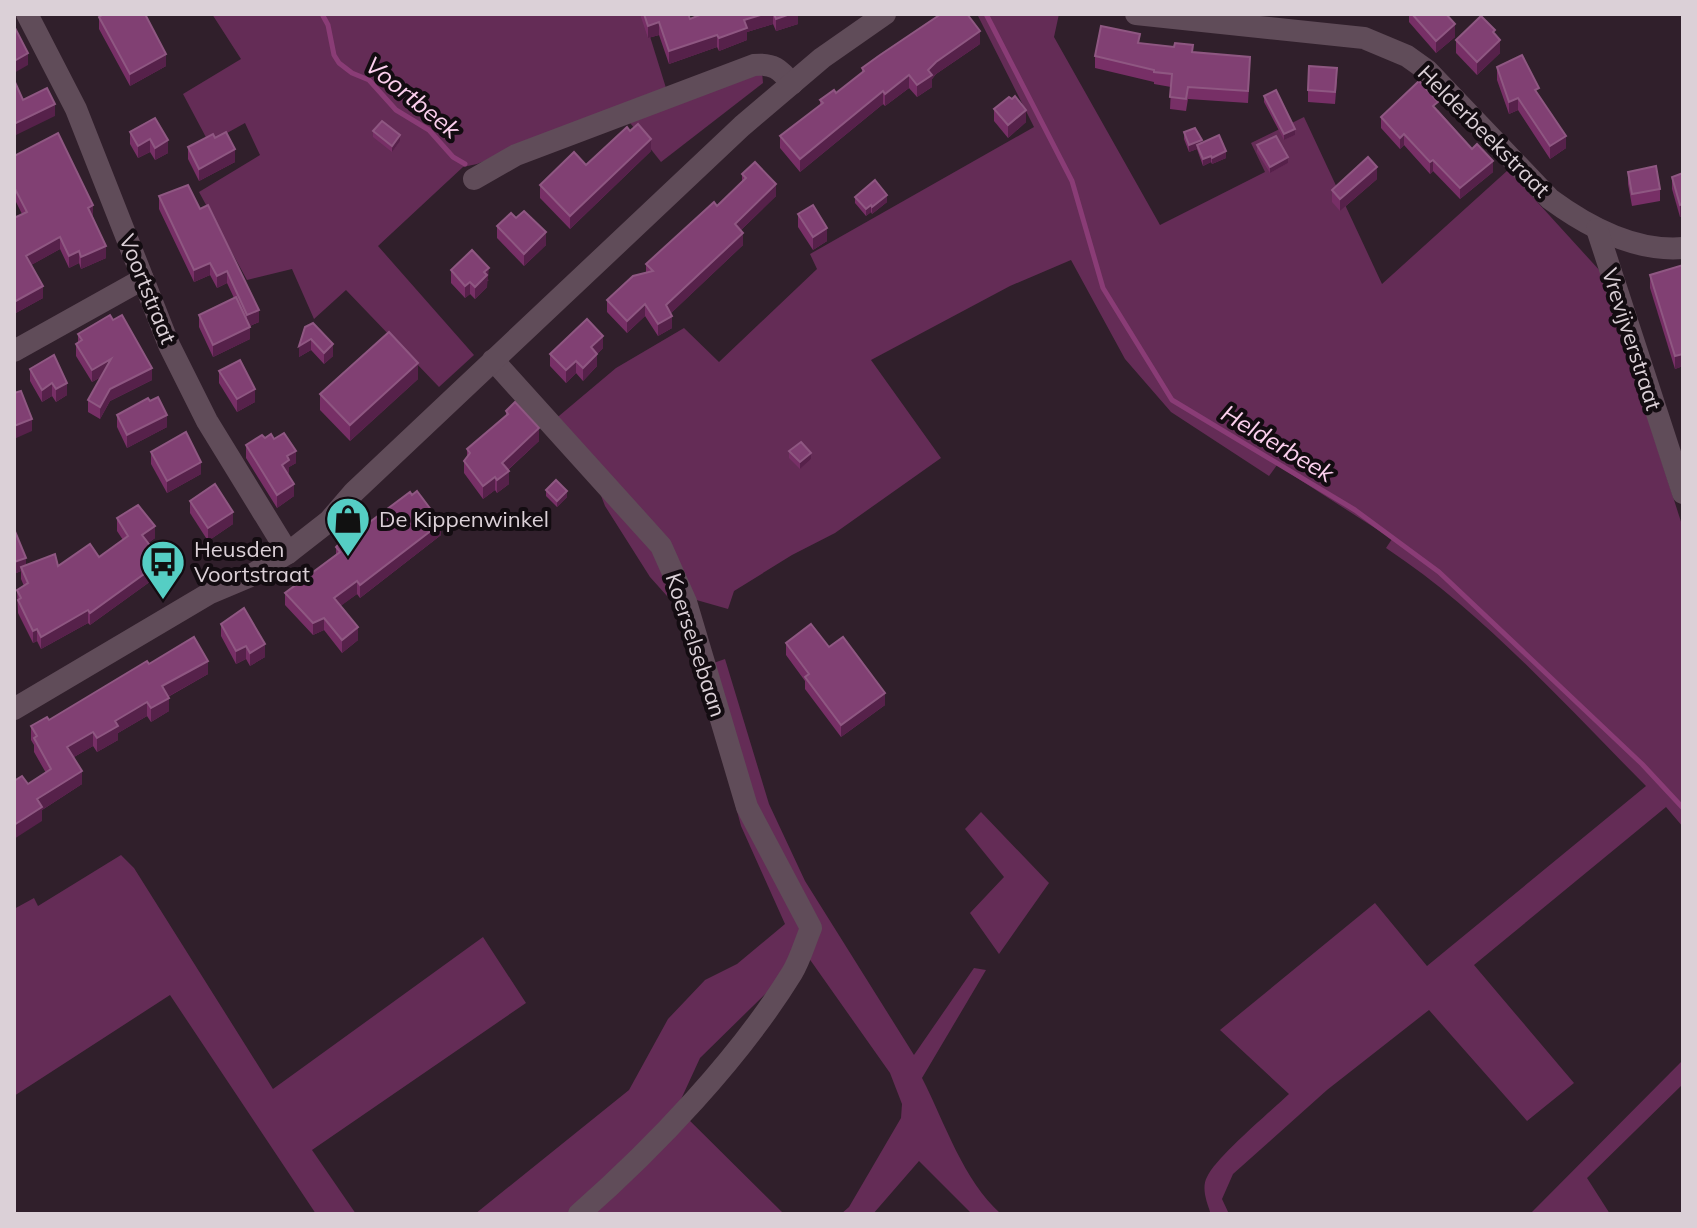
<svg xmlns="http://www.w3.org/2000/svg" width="1697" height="1228" font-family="Mulish,sans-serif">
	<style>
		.green { fill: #642c56 }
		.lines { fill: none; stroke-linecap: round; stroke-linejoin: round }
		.stream { stroke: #8a3c76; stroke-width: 5 }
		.minor { stroke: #604c59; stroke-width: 22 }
		.wall { fill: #772f66 }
		.shaded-wall { fill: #56214a }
		.building { fill: #814073; stroke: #8f5782; stroke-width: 2 }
		.labels { text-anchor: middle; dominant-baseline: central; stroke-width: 8; stroke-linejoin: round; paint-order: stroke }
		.street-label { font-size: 22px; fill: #dbd0d7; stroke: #130c11 }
		.poi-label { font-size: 22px; fill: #dbd0d7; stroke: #130c11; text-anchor: start }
		.water-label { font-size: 24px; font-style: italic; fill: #fcd0ee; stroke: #130c11 }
	</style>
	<rect width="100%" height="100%" fill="#301f2b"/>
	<g class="green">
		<polygon points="212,14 643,14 666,88 477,164 463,167 378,246 474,355 439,387 346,290 314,319 292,269 247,280 199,192 260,155 245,123 209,143 183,94 241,59"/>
		<path d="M977,14H1059L1054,37L1160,225L1265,172L1251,143L1304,117L1382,284L1508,170L1601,272L1683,528V827L1666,807L1474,965L1574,1083L1527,1121L1429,1010L1327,1090L1233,1174L1222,1199L1229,1214H1211C1207,1203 1201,1188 1207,1177C1216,1157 1270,1112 1289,1094L1220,1030L1375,903L1427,966L1646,786C1564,704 1484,613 1386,548L1392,539L1277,465L1269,476L1171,412L1125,359L1071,260L1010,286L871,360L941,458L835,533L792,555L734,591L728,609L679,595L684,615L650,577L605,506L595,480L553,421L616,368L684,328L719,362L817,269L810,254L1034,127Z"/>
		<polygon points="762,72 763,83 661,162 627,119"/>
		<path d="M725,659L769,804L805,881L914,1055L974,968L986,970L922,1078C945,1123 963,1180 1001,1214H972L919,1161L873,1214H841L849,1207L901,1118L902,1104L890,1073L806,954L700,1058L677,1108L784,1214H475L629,1090L668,1019L705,980L737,964L785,924L741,826L699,668Z"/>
		<polygon points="981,812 1049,883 999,954 970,913 1004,877 965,829"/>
		<polygon points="121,855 134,868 273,1089 483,937 526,1003 312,1150 356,1214 316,1214 170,995 14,1096 14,909 34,898 38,906"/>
		<polygon points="1683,1060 1683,1084 1587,1178 1610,1214 1530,1214"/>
	</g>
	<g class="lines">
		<g class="stream">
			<polyline points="322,14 328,25 334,55 339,63 352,73 369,80 396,110 429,130 453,157 465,164"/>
			<polyline points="986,14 1072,181 1103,288 1172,400 1355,510 1439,572 1642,764 1683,808"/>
		</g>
		<g class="minor">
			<polyline points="27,14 76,109 169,345 207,421 288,553"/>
			<path d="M1136,14L1364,38L1407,56L1428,71L1550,199C1588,227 1634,252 1683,248"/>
			<path d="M474,179L516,155L754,65C773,63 780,69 792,84"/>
			<polyline points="1597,229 1683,493"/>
			<polyline points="14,351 143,279"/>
			<path d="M493,360L661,546L686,602L747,807L811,928C805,942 800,960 792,973C739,1059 655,1147 579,1214"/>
			<polyline points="14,709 210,593 248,577 288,553 329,521 354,492 742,126 822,58 885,14"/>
		</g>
	</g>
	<g class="wall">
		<polygon points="102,14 145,14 166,66 130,86 99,29 99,17 102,16"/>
		<polygon points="640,14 666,14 690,19 702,14 798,14 798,24 776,31 773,24 747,32 747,40 719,51 717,47 669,64 659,35 648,38"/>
		<polygon points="1409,14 1446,14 1455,37 1436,53 1409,22"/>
		<polygon points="1495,34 1500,53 1477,75 1456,53 1456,40"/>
		<polygon points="1140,43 1193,52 1250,69 1248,103 1188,99 1186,111 1170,109 1171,87 1154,84 1154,82 1095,68 1095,56"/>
		<polygon points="980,44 936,74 932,79 932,87 917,97 909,88 885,106 883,104 800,172 780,148 780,136 820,105 820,100 836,93 862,73 862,68"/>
		<polygon points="1497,67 1539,96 1566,148 1550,159 1518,110 1509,114 1497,80"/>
		<polygon points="1337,80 1335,104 1308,102 1308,90"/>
		<polygon points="1264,96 1295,135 1284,140 1264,102"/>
		<polygon points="994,109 1026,122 1008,138 994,121"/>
		<polygon points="1438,110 1493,172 1460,199 1433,171 1430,174 1404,145 1400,149 1381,128 1381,117"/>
		<polygon points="155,118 168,153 155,160 150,152 138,158 130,144 130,132"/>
		<polygon points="373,131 400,141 392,152 373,137"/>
		<polygon points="1184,132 1202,143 1226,158 1212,164 1211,162 1203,166 1197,149 1189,152 1184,139"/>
		<polygon points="1257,145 1288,163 1270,173 1257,152"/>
		<polygon points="188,147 235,162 199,181 188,159"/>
		<polygon points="651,151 570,229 540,198 540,185 586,165"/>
		<polygon points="14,156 93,217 106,258 81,269 79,263 69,268 60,249 31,265 43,298 14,314 22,214 14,198"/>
		<polygon points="1628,172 1660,189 1660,201 1632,206 1628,184"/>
		<polygon points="1683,173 1683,216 1680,217 1672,189 1672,177"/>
		<polygon points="742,174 776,196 741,230 743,245 671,313 672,328 658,336 645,316 627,333 607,312 607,300 646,273 646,264 717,206 742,181"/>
		<polygon points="1377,179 1340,211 1332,202 1332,190"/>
		<polygon points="159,196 200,209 259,322 250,326 250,339 213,357 199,327 199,315 234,298 227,283 217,288 210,275 194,282 159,209"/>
		<polygon points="855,197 887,202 872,214 871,212 866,216 855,203"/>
		<polygon points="798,214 827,241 813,250 798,227"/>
		<polygon points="497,226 546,245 524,266 497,238"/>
		<polygon points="1683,265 1683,366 1675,369 1650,288 1650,275"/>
		<polygon points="451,270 489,280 487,281 487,287 475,299 470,294 465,298 451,283"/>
		<polygon points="305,327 333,356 324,364 311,350 299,357"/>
		<polygon points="78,334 152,380 110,401 100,419 88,412 88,400 101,377 92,382 76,356 76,344 78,342"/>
		<polygon points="603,348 597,354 597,366 583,381 576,373 566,383 550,366 550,354"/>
		<polygon points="54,355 67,395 56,402 52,396 42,402 30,381 30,369"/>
		<polygon points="219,371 255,402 237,412 219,383"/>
		<polygon points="418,379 350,441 320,410 320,394"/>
		<polygon points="506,411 539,441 508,470 509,484 497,493 495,490 483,499 464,473 464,461 467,457 467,449 506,416"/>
		<polygon points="117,415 167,427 127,448 117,427"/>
		<polygon points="265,438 274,439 296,463 289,467 289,472 288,473 294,496 277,508 246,458 246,445"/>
		<polygon points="789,451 811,459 800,469 789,458"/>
		<polygon points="151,452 201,474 167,493 151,464"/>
		<polygon points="546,490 567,497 557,507 546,496"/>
		<polygon points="190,501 233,524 208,541 190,513"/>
		<polygon points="117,518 155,538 148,543 162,573 90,625 88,623 41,649 37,641 33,643 18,613 17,590 24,586 21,579 21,571 14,574 14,529 26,565 58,566 99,557 123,540 117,531"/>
		<polygon points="441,535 360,598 357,594 340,606 358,640 342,653 324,630 313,635 285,605 285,593 336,555 336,547 351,536"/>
		<polygon points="221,624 265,657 250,666 246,659 236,664 221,636"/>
		<polygon points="786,643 829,647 885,705 841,737 805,689 805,681 786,655"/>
		<polygon points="149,664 208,674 168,697 169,711 151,722 147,716 118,733 118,740 97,752 93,746 74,757 82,784 42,810 42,821 28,784 46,773 34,752 34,745 31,740 31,726 49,720"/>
	</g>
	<g class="shaded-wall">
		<polygon points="764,14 773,14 773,24 747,32 747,40 719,51 719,38 744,20"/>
		<polygon points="790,14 798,14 798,24 776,31 776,19"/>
		<polygon points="659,22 659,35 648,38 648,26"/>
		<polygon points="1455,24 1455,37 1436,53 1436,41"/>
		<polygon points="980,31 980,44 936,74 932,79 932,87 917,97 917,85 928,70 936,62"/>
		<polygon points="717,35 717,47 669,64 669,51"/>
		<polygon points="1500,40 1500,53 1477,75 1477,62"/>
		<polygon points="28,53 28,65 14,73 14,61"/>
		<polygon points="166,54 166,66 130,86 130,74"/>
		<polygon points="909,75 909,88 885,106 885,94"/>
		<polygon points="883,91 883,104 800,172 800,159"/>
		<polygon points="1518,98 1518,110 1509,114 1509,102"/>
		<polygon points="55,104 55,116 14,136 14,124"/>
		<polygon points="1026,110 1026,122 1008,138 1008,125"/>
		<polygon points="1295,129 1295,135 1284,140 1284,134"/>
		<polygon points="1404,134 1404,145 1400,149 1400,138"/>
		<polygon points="400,135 400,141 392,152 392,146"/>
		<polygon points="1566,136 1566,148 1550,159 1550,146"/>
		<polygon points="150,139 150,152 138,158 138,146"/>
		<polygon points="651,139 651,151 570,229 570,216"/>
		<polygon points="168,140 168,153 155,160 155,148"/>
		<polygon points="1202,140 1202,146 1197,145 1197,149 1189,152 1189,145"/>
		<polygon points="235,149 235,162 199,181 199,169"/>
		<polygon points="1226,151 1226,158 1212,164 1212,158"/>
		<polygon points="1211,156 1211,162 1203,166 1203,159"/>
		<polygon points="1288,157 1288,163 1270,173 1270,167"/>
		<polygon points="1433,160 1433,171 1430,174 1430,162"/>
		<polygon points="1493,161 1493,172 1460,199 1460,188"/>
		<polygon points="1377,167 1377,179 1340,211 1340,199"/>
		<polygon points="776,184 776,196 735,236 735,224"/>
		<polygon points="887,195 887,202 872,214 872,207"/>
		<polygon points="1683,204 1683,216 1680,217 1680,205"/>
		<polygon points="93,205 93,217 88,220 88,208"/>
		<polygon points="871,205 871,212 866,216 866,209"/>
		<polygon points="827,228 827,241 813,250 813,237"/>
		<polygon points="546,232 546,245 524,266 524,254"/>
		<polygon points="743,233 743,245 666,318 666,305"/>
		<polygon points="60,237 60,249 26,268 26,256"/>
		<polygon points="106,246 106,258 81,269 81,257"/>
		<polygon points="79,251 79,263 69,268 69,256"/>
		<polygon points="210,263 210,275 194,282 194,270"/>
		<polygon points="489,268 487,287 475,299 475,287 484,272"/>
		<polygon points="227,271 227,283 217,288 217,276"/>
		<polygon points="470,282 470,294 465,298 465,286"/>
		<polygon points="43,286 43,298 14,314 14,302"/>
		<polygon points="645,304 645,316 627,333 627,321"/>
		<polygon points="259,310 259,322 247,327 247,315"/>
		<polygon points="672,316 672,328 658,336 658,324"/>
		<polygon points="250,327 250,339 213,357 213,345"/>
		<polygon points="603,336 603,348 591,359 591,347"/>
		<polygon points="311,339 311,350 299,357 299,346"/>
		<polygon points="333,344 333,356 324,364 324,353"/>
		<polygon points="597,354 597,366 583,381 583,368"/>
		<polygon points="1683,354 1683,366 1675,369 1675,356"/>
		<polygon points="111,359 111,371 92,382 92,370"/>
		<polygon points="576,361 576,373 566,383 566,370"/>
		<polygon points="418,363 418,379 350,441 350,425"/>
		<polygon points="152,368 152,380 110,401 100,419 100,407 110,389"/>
		<polygon points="52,383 52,396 42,402 42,390"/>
		<polygon points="67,383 67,395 56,402 56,389"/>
		<polygon points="255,389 255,402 237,412 237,399"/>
		<polygon points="167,415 167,427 127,448 127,435"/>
		<polygon points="32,419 32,431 14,439 14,426"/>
		<polygon points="539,428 539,441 502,475 502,463"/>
		<polygon points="296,451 296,463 289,467 289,472 282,477 282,465 287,456"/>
		<polygon points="811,453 811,459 800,469 800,462"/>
		<polygon points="201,462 201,474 167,493 167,481"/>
		<polygon points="509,471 509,484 497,493 497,480"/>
		<polygon points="495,477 495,490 483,499 483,486"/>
		<polygon points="294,484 294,496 277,508 277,495"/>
		<polygon points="567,491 567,497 557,507 557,501"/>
		<polygon points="233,512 233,524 208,541 208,528"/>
		<polygon points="441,523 441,535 360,598 360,585"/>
		<polygon points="155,526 155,538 142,548 142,535"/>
		<polygon points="26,558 26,569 21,567 21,571 14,574 14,562"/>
		<polygon points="162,561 162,573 90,625 90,613"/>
		<polygon points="357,581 357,594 334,611 334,598"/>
		<polygon points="88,610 88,623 41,649 41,637"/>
		<polygon points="324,618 324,630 313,635 313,623"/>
		<polygon points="358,627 358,640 342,653 342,640"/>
		<polygon points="37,629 37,641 33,643 33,631"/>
		<polygon points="265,644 265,657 250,666 250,653"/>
		<polygon points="246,646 246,659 236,664 236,651"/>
		<polygon points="208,661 208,674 162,700 162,686"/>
		<polygon points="885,693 885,705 841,737 841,725"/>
		<polygon points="169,698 169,711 151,722 151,708"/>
		<polygon points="147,702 147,716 118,733 118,740 97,752 97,738 115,721"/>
		<polygon points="93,732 93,746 67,761 67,747"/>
		<polygon points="82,771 82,784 42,810 42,821 14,839 14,825 37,799"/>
	</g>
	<g class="building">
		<polygon points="104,14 145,14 166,54 130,74 99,17"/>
		<polygon points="644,14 688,14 690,19 702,14 764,14 744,20 747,28 719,38 717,35 669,51 659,22 648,26"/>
		<polygon points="774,14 790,14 776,19"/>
		<polygon points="941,14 967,14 980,31 936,62 928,70 932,75 917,85 909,75 885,94 883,91 800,159 780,136 823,103 820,100 834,90 836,93 864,71 862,68 880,55"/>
		<polygon points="1412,14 1446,14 1455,24 1436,41"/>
		<polygon points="1481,16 1495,30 1493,32 1500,40 1477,62 1456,40"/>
		<polygon points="14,26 28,53 14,61"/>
		<polygon points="1101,26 1140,34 1138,43 1174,47 1175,43 1193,45 1192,52 1250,57 1248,91 1188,87 1186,99 1170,97 1172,74 1154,72 1154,70 1095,56"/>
		<polygon points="1522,55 1539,88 1535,90 1566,136 1550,146 1518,98 1509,102 1497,67"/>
		<polygon points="1309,66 1337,68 1335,92 1308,90"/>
		<polygon points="14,80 23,100 47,88 55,104 14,124"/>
		<polygon points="1419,81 1438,102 1433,106 1472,149 1477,144 1493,161 1460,188 1433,160 1430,162 1404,134 1400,138 1381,117"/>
		<polygon points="1276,90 1295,129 1284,134 1264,96"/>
		<polygon points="1015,96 1026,110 1008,125 994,109 1009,97 1012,99"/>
		<polygon points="155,118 168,140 155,148 150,139 138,146 130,132"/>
		<polygon points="382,121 400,135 392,146 373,131"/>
		<polygon points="638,124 651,139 570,216 540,185 574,152 586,165 627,127 630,131"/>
		<polygon points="1195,128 1202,140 1189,145 1184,132"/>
		<polygon points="226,132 235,149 199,169 188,147 213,134 215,138"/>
		<polygon points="58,133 93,205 88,208 106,246 81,257 79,251 69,256 60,237 26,256 43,286 14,302 14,218 27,212 14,187 14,156"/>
		<polygon points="1219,135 1226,151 1212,158 1211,156 1203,159 1197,145"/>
		<polygon points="1276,136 1288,157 1270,167 1257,145"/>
		<polygon points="1368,157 1377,167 1340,199 1332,190"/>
		<polygon points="755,162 776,184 735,224 743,233 666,305 672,316 658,324 645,304 627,321 607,300 633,276 653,271 646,264 714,202 717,206 746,178 742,174"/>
		<polygon points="1656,166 1660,189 1632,194 1628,172"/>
		<polygon points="1683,173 1683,204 1680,205 1672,177"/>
		<polygon points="875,180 887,195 872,207 871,205 866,209 855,197"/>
		<polygon points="188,185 200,209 208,205 259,310 247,315 227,271 217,276 210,263 194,270 159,196"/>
		<polygon points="813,205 827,228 813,237 798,214"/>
		<polygon points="524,211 546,232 524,254 497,226 511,213 516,218"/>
		<polygon points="472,250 489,268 484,272 487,275 475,287 470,282 465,286 451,270"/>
		<polygon points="1683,265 1683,354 1675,356 1650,275"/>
		<polygon points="236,297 250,327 213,345 199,315"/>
		<polygon points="110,315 113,320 122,315 152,368 110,389 100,407 88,400 111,359 92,370 76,344 82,340 78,334"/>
		<polygon points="587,319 603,336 591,347 597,354 583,368 576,361 566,370 550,354"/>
		<polygon points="313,323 333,344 324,353 311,339 299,346 305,327"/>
		<polygon points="389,332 418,363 350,425 320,394"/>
		<polygon points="54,355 67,383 56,389 52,383 42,390 30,369"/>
		<polygon points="240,360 255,389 237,399 219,371"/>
		<polygon points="21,391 32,419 14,426 14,393"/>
		<polygon points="158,397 167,415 127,435 117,415 148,398 150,401"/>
		<polygon points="515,402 539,428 502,463 509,471 497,480 495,477 483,486 464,461 470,453 467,449 508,414 506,411"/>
		<polygon points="186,432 201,462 167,481 151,452"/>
		<polygon points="284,433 296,451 287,456 289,460 282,465 294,484 277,495 246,445 262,435 265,438 271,434 274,439"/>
		<polygon points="801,442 811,453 800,462 789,451"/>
		<polygon points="556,480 567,491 557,501 546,490"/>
		<polygon points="215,484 233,512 208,528 190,501"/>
		<polygon points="417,491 441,523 360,585 357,581 334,598 358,627 342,640 324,618 313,623 285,593 340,552 336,547 349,533 351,536 410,492 412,495"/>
		<polygon points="138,505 155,526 142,535 162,561 90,613 88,610 41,637 37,629 33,631 18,600 21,598 17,590 28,583 21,567 55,554 58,566 90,544 99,557 128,536 117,518"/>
		<polygon points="14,529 26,558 14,562"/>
		<polygon points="244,608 265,644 250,653 246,646 236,651 221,624"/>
		<polygon points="811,624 829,647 843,637 885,693 841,725 805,677 809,674 786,643"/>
		<polygon points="194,637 208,661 162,686 169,698 151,708 147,702 115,721 118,726 97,738 93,732 67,747 82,771 37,799 42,807 14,825 14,781 22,776 28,784 51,769 34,738 37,736 31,726 47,717 49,720 147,661 149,664"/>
	</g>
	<defs>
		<g id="shop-pin" transform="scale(2.3)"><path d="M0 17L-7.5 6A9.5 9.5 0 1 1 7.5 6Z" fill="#55cec4" stroke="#130c11"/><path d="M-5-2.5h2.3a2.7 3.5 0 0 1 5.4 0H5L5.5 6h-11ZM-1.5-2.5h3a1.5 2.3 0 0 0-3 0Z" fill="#111"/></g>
		<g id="bus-pin" transform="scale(2.3)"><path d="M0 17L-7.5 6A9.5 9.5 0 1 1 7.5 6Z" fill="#55cec4" stroke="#130c11"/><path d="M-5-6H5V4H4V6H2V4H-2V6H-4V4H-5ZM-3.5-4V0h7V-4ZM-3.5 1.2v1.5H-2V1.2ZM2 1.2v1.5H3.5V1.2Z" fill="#111"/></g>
	</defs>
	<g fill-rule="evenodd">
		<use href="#shop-pin" x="348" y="519"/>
		<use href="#bus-pin" x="163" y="562"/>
	</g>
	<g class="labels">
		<g class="street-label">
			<text transform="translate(1484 131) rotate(45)">Helderbeekstraat</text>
			<text transform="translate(148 289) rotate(68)">Voortstraat</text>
			<text transform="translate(1632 339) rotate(72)">Vrevijverstraat</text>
			<text transform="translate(696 645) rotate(72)">Koerselsebaan</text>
		</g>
		<g class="poi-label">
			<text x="379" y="519">De Kippenwinkel</text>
			<text x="194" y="549">Heusden<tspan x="194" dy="25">Voortstraat</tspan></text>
		</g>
		<g class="water-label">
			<text transform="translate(413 97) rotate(39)">Voortbeek</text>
			<text transform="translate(1278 443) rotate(31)">Helderbeek</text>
		</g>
	</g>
	<rect width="1697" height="1228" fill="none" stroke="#dbd0d7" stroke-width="32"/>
</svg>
